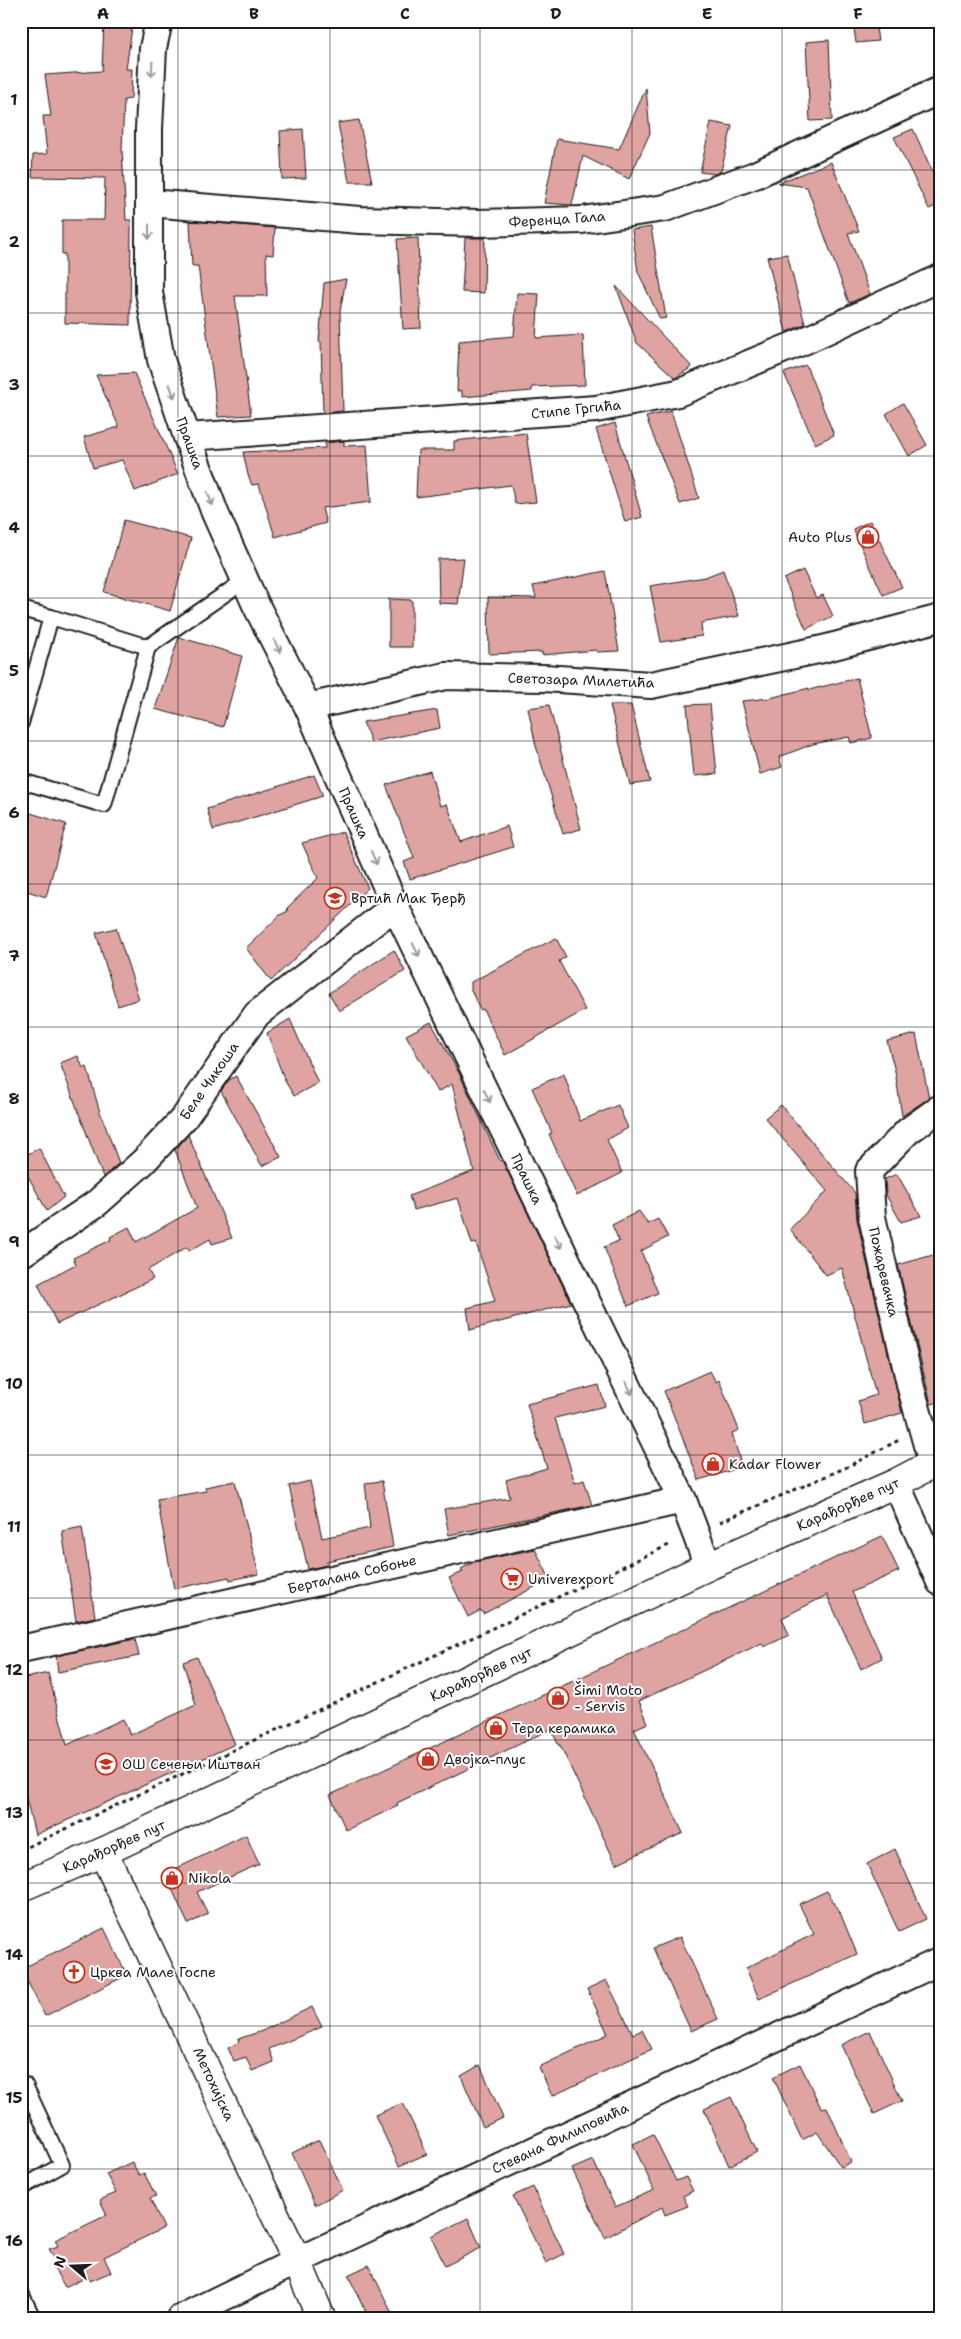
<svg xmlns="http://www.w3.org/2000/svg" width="961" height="2339" font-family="'Shantell Sans',sans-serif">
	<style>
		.building { fill: #dfa4a1; stroke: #1c1c1c }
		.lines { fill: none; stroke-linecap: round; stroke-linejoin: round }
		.service-casing { stroke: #1c1c1c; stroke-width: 18 }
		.minor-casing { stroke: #1c1c1c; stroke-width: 30 }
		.tertiary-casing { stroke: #1c1c1c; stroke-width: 31 }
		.secondary-casing { stroke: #1c1c1c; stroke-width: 31 }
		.path { stroke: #1c1c1c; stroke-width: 3; stroke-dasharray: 4 4; stroke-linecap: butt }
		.service { stroke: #fff; stroke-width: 14 }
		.minor { stroke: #fff; stroke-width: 26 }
		.tertiary { stroke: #fff; stroke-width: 28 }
		.secondary { stroke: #fff; stroke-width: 28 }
		.oneway { stroke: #999 }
		.grid { fill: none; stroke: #1c1c1c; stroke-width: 1; stroke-opacity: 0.55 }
		.labels { text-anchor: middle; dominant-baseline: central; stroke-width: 4; stroke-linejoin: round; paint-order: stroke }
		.street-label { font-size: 14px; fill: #1c1c1c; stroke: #fff }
		.poi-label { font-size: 14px; fill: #1c1c1c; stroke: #fff; text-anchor: start }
		.neatline { fill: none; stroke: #1c1c1c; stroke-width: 2 }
		.grid-label { font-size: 16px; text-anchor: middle; font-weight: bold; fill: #1c1c1c }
	</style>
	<rect width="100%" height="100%" fill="#fff"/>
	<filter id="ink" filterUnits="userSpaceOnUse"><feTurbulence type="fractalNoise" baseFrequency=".02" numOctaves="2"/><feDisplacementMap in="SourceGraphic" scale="10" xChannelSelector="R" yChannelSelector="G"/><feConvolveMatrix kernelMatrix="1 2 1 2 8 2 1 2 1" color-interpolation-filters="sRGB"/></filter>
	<g filter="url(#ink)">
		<g class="building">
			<polygon points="104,21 133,21 126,69 132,69 131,99 124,100 122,150 126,220 131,220 130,325 65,323 65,254 62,254 62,220 104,220 105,178 32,177 33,155 47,154 43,116 51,116 45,75 102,71"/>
			<polygon points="853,21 875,21 878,41 856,43"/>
			<polygon points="829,40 832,120 810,121 806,42"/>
			<polygon points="646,88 650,133 629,179 583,156 572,205 544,203 557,139 619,149"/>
			<polygon points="359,120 372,182 349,182 338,123"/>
			<polygon points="711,122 732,126 721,171 715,174 700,172"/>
			<polygon points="303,129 306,178 282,179 280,131"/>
			<polygon points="913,129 940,188 940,204 929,209 894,137"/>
			<polygon points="831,162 859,231 848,233 870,294 849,303 807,187 778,183"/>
			<polygon points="190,221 275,228 273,255 266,254 267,296 235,296 251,415 218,417 198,266 192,266"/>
			<polygon points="651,227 666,318 660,319 638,272 632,230"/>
			<polygon points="418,238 421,328 403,329 397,239"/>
			<polygon points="465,238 485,238 484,293 462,292"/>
			<polygon points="787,254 805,324 786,332 767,257"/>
			<polygon points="346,279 340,311 343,411 323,413 321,342 319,342 324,283"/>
			<polygon points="616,286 692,367 675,378 637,343"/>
			<polygon points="517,293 539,294 536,338 583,335 585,385 532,387 532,391 462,397 462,391 457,391 459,341 514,336"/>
			<polygon points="806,365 834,435 815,444 784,373"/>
			<polygon points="134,373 178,474 135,491 122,460 93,468 84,437 119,427 96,375"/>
			<polygon points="903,403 927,445 909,456 886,414"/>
			<polygon points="671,411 699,498 680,504 646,417"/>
			<polygon points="615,423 642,517 625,522 596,429"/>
			<polygon points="526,433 536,502 515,504 511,485 416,497 418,450 454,450 454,441"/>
			<polygon points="344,441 344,446 367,445 371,502 322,508 326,523 275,537 259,484 252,485 248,475 243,452 325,448 325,443"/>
			<polygon points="124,520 191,538 170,611 104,592"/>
			<polygon points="870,521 902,587 883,595 853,529"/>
			<polygon points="464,558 458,604 439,603 438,559"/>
			<polygon points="723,570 739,616 701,623 702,636 661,642 650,586 705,577"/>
			<polygon points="803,570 816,598 823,595 833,616 806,629 784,579"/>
			<polygon points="605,571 619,651 597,652 596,650 542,655 542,652 489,654 488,597 536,598 533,586"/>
			<polygon points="389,599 412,600 412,647 389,647"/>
			<polygon points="179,637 242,656 223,727 155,709"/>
			<polygon points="857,678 872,738 851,743 849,737 813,744 779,757 782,767 760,774 742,701 770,698 809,688 809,690"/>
			<polygon points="710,704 717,774 694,776 687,705"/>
			<polygon points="549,705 581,829 563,834 536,746 528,708"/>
			<polygon points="610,705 631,705 650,782 630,785"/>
			<polygon points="437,710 440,728 371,742 363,722"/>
			<polygon points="430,771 440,806 447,804 461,842 507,826 513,847 410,879 404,862 414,858 386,785"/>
			<polygon points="314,775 323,796 213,830 207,809"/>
			<polygon points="21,810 66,824 46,897 21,889"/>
			<polygon points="343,832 368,888 271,981 246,948 280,915 288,911 287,908 318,878 302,843"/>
			<polygon points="116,928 139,999 118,1006 96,933"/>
			<polygon points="556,938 566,957 559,961 585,1010 505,1055 483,1009 480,1010 471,990 471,982"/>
			<polygon points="394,950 405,971 339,1011 329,993"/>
			<polygon points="290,1019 318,1083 294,1096 285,1081 267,1033"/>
			<polygon points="431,1022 460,1075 500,1161 502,1160 571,1303 470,1330 467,1308 495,1301 476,1243 472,1244 458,1198 414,1210 409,1196 474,1171 452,1084 438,1092 406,1035"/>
			<polygon points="916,1034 929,1098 902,1116 895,1071 887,1041"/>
			<polygon points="78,1056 83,1068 87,1067 99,1109 119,1163 103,1177 60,1063"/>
			<polygon points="564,1074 580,1121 618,1105 628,1128 607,1140 622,1173 577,1196 549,1134 552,1133 532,1088"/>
			<polygon points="236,1076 281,1157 262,1166 221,1091 229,1080"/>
			<polygon points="781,1105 855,1193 857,1220 902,1413 865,1424 858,1401 876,1395 842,1268 826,1275 790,1229 827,1191 765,1118"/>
			<polygon points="188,1135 232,1238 212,1244 210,1239 189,1251 187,1247 148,1270 153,1279 57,1324 38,1284 76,1264 73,1258 111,1240 110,1237 129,1227 136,1242 197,1208 175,1150"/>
			<polygon points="39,1148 64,1197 47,1211 21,1163 21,1158"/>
			<polygon points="897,1174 921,1216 901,1222 886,1195 885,1179"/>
			<polygon points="639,1211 648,1224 658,1219 668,1237 641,1251 658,1293 628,1306 604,1247 619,1241 612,1225"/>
			<polygon points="940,1253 940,1402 931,1404 898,1265"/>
			<polygon points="710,1371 716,1382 719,1380 739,1430 732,1433 742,1467 699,1480 664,1391"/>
			<polygon points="599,1385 605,1406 555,1418 575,1483 584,1480 592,1505 449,1535 444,1509 510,1498 506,1480 547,1468 527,1404"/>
			<polygon points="235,1481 259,1574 230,1580 229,1577 174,1589 157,1499 206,1491 205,1487"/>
			<polygon points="310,1481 322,1538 370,1528 365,1483 382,1481 393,1547 327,1561 327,1565 308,1569 289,1486"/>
			<polygon points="82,1527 95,1617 76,1621 62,1531"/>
			<polygon points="882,1536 899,1571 852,1592 882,1658 861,1669 827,1595 782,1618 789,1635 764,1647 762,1643 639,1701 648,1723 634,1729 683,1833 616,1864 560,1745 559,1746 551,1729 397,1803 398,1806 346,1830 330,1795"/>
			<polygon points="535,1549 550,1579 483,1614 481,1610 468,1617 449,1578 463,1572 461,1569 474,1562"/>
			<polygon points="135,1639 139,1656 58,1672 56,1656"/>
			<polygon points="197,1657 235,1744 35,1835 21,1777 21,1679 48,1673 67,1745 123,1719 130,1735 196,1705 183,1662"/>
			<polygon points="246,1835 259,1864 197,1892 208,1914 188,1924 165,1874"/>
			<polygon points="895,1849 926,1919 899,1932 867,1864"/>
			<polygon points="827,1891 841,1915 857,1954 759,1999 746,1968 814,1934 799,1904"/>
			<polygon points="104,1928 127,1975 45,2016 21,1969"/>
			<polygon points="680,1937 718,2019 691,2031 653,1948"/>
			<polygon points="606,1980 633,2034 642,2030 652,2049 552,2096 539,2067 608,2034 587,1989"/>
			<polygon points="312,2007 322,2027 269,2049 274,2062 252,2071 246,2057 234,2061 228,2048 239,2042 238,2039 262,2031"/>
			<polygon points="870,2031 902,2101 874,2114 841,2045"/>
			<polygon points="800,2064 821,2108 827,2107 851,2162 841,2167 817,2132 802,2140 773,2077"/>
			<polygon points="480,2065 503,2118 483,2127 461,2076"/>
			<polygon points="731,2097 757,2152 729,2166 704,2109"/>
			<polygon points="403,2103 427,2154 399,2166 375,2115"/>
			<polygon points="653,2134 676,2181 686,2177 693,2191 683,2196 688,2206 665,2215 662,2207 605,2238 572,2169 593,2160 615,2207 654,2190 633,2144"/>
			<polygon points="319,2140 343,2190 315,2205 292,2153"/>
			<polygon points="132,2162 139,2175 144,2173 156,2196 150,2198 164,2228 104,2257 111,2272 90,2281 87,2276 65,2287 53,2267 58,2265 49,2249 58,2246 55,2240 107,2215 100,2200 116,2193 106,2174"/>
			<polygon points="533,2187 564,2254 546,2263 513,2196"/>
			<polygon points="468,2218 481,2248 445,2266 431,2236"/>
			<polygon points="369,2265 394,2318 369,2318 348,2275"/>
		</g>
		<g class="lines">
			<g class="service-casing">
				<g id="service">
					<polyline points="21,609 51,617 21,723"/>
					<polyline points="51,617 148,647"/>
					<polyline points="21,781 104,805 148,647 245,580"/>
					<polyline points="21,2188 62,2165 25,2085"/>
					<polyline points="21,2293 33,2318"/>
				</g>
			</g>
			<g class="minor-casing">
				<g id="minor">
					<polyline points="159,21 153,48 149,129 149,292 161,360 187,437 215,513 256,605 308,707 395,906 683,1500 708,1566"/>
					<polyline points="149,203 360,220 478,223 582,220 665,208 755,175 940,90"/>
					<polyline points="187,437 596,409 678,393 804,341 940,278"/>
					<polyline points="308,707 446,676 543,678 651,685 823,649 940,618"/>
					<polyline points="21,1254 97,1203 143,1162 184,1118 257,1014 395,906"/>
					<polyline points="932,1463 911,1388 872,1217 869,1171 908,1131 940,1108"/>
					<polyline points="896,1483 940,1582"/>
					<polyline points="21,1649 683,1500"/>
					<polyline points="181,2318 297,2261 940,1961"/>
				</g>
			</g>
			<g class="tertiary-casing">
				<polyline id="tertiary" points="103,1852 297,2261 321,2318"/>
			</g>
			<g class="secondary-casing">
				<polyline id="secondary" points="21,1887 103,1852 708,1566 896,1483 940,1460"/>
			</g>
			<g class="path">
				<polyline points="720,1522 845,1468 899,1440"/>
				<polyline points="21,1850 671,1544"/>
			</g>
			<use href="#service" class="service"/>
			<use href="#minor" class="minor"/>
			<use href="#tertiary" class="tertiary"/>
			<use href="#secondary" class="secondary"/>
		</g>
		<defs><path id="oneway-shaft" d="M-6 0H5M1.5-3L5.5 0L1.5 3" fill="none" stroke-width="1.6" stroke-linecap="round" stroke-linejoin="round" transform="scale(1.25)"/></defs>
		<g class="oneway">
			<use href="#oneway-shaft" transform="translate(152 69) rotate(93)"/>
			<use href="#oneway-shaft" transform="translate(149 232) rotate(90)"/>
			<use href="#oneway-shaft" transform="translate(172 391) rotate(71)"/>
			<use href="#oneway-shaft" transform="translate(210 499) rotate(70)"/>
			<use href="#oneway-shaft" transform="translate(277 646) rotate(63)"/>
			<use href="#oneway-shaft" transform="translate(374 858) rotate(66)"/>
			<use href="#oneway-shaft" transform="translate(416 950) rotate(64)"/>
			<use href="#oneway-shaft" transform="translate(487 1096) rotate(64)"/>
			<use href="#oneway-shaft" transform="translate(558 1242) rotate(64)"/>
			<use href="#oneway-shaft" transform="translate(629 1388) rotate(64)"/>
		</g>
	</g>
	<path class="grid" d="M178,21V2318M330,21V2318M480,21V2318M632,21V2318M782,21V2318M21,170H940M21,313H940M21,456H940M21,598H940M21,741H940M21,884H940M21,1027H940M21,1170H940M21,1312H940M21,1455H940M21,1598H940M21,1740H940M21,1883H940M21,2026H940M21,2169H940"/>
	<defs>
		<g id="shop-ring" transform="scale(1.125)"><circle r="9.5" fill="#fff" stroke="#c8321e" stroke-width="1.5"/><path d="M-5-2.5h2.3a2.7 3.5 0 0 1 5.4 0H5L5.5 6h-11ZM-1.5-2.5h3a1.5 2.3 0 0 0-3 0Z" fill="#c8321e"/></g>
		<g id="school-ring" transform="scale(1.125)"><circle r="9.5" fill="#fff" stroke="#c8321e" stroke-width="1.5"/><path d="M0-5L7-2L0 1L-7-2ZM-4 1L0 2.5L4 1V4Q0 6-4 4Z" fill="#c8321e"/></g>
		<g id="supermarket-ring" transform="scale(1.125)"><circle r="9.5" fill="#fff" stroke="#c8321e" stroke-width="1.5"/><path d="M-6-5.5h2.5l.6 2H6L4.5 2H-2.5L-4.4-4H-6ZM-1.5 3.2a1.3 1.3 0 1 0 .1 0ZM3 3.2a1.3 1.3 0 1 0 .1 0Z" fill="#c8321e"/></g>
		<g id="church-ring" transform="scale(1.125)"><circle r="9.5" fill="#fff" stroke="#c8321e" stroke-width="1.5"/><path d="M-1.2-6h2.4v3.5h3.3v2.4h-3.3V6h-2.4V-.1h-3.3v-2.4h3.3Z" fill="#c8321e"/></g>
	</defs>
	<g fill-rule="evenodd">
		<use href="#shop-ring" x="868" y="537"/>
		<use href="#school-ring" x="335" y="898"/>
		<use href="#shop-ring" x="713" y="1464"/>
		<use href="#supermarket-ring" x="512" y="1579"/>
		<use href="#shop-ring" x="558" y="1698"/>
		<use href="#shop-ring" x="496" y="1728"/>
		<use href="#shop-ring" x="428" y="1759"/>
		<use href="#school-ring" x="106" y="1764"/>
		<use href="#shop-ring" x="172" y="1878"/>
		<use href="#church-ring" x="74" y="1972"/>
	</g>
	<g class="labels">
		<g class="street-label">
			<text transform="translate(557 219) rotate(-4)">Ференца Гала</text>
			<text transform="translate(576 409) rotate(-6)">Стипе Гргића</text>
			<text transform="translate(190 443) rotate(70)">Прашка</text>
			<text transform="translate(581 680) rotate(2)">Светозара Милетића</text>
			<text transform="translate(354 813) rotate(66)">Прашка</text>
			<text transform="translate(209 1081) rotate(-55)">Беле Чикоша</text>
			<text transform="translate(527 1179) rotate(64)">Прашка</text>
			<text transform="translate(884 1272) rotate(77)">Пожаревачка</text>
			<text transform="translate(848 1504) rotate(-24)">Карађорђев пут</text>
			<text transform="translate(352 1574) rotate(-13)">Берталана Собоње</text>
			<text transform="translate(481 1674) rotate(-25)">Карађорђев пут</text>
			<text transform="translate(114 1846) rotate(-24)">Карађорђев пут</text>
			<text transform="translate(214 2084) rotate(65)">Метохијска</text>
			<text transform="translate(560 2138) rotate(-25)">Стевана Филиповића</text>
		</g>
		<g class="poi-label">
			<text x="852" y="537" text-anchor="end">Auto Plus</text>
			<text x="351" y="898">Вртић Мак Ђерђ</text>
			<text x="729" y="1464">Kadar Flower</text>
			<text x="528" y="1579">Univerexport</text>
			<text x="574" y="1690">Šimi Moto<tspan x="574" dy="16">- Servis</tspan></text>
			<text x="512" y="1728">Тера керамика</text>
			<text x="444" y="1759">Двојка-плус</text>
			<text x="122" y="1764">ОШ Сечењи Иштван</text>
			<text x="188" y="1878">Nikola</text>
			<text x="90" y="1972">Црква Мале Госпе</text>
		</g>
	</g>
	<rect width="961" height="2339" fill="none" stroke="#fff" stroke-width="55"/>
	<g transform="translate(72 2266) rotate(289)" stroke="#ffffff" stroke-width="4" paint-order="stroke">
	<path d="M0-4L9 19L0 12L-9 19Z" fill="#1c1c1c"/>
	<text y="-8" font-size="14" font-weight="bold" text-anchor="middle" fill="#1c1c1c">N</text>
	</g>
	<rect x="28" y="28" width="906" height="2284" class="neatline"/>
	<g class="grid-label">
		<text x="103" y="19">A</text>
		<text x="254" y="19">B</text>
		<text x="405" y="19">C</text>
		<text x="556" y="19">D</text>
		<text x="707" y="19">E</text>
		<text x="858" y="19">F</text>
		<text x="14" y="105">1</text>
		<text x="14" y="247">2</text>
		<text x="14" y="390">3</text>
		<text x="14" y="533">4</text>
		<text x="14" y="676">5</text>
		<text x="14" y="818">6</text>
		<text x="14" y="961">7</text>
		<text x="14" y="1104">8</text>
		<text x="14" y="1247">9</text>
		<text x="14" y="1389">10</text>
		<text x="14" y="1532">11</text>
		<text x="14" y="1675">12</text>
		<text x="14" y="1818">13</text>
		<text x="14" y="1960">14</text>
		<text x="14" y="2103">15</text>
		<text x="14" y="2246">16</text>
	</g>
</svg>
